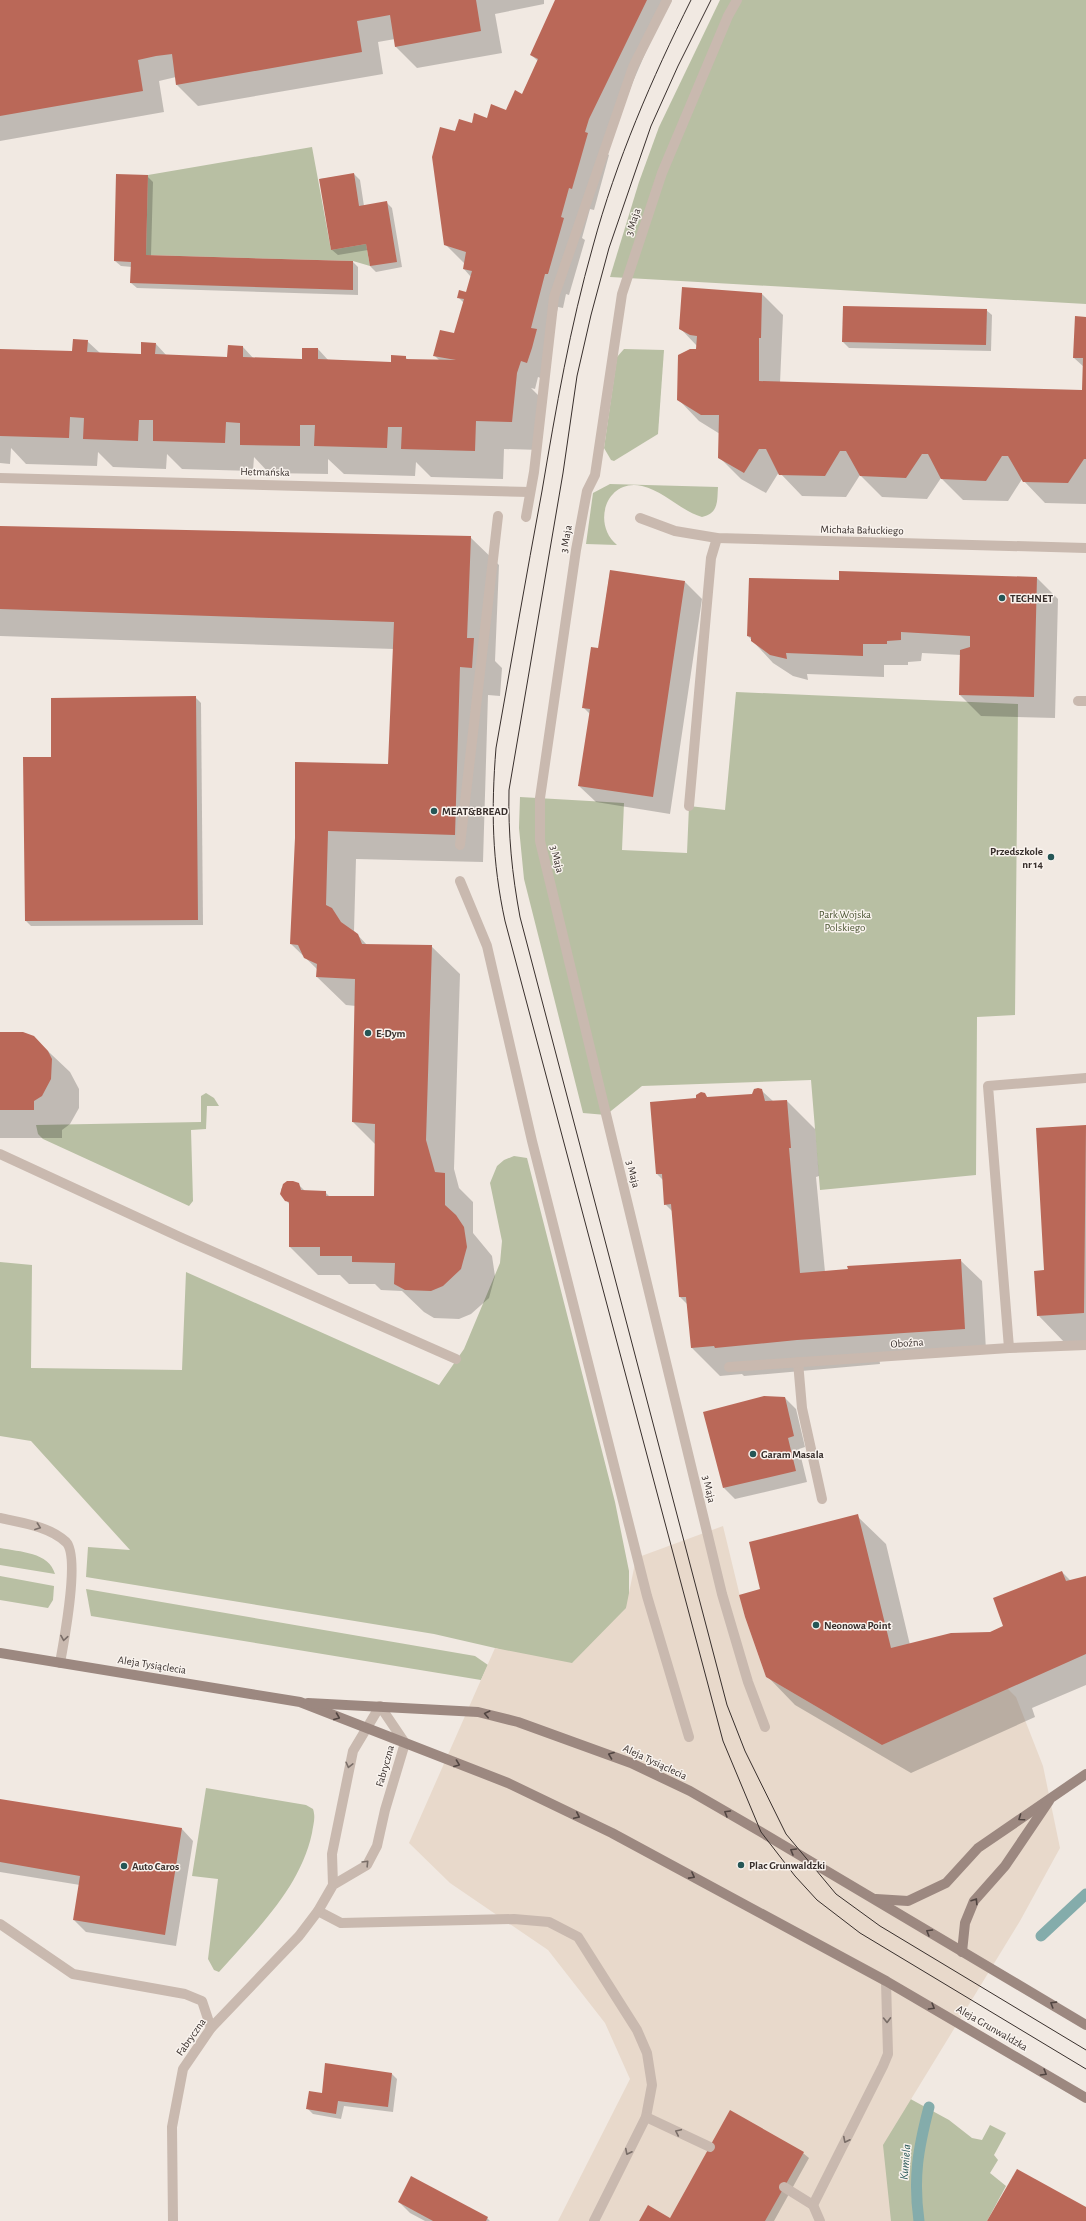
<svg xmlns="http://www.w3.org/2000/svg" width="1086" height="2221" font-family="'Alegreya Sans',sans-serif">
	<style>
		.green { fill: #b8bfa3 }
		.plaza { fill: #e8d9cb }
		.shadow { fill: #0003 }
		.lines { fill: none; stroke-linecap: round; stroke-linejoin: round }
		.stream { stroke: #84acab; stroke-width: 11 }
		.building { fill: #ba6858 }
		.lane { stroke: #c9b9af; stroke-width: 10 }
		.street { stroke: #c9b9af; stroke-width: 10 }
		.secondary { stroke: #9c8880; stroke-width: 10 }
		.tram { stroke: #382f2c; stroke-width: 1 }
		.oneway { stroke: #796d67 }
		.oneway2 { stroke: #514541 }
		.poi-dot { fill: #255656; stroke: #f9f3ee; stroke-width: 1.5 }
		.labels { text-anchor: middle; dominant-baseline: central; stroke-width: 3; stroke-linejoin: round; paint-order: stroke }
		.street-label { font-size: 11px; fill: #382f2c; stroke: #f9f3ee }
		.poi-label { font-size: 11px; font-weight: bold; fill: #382f2c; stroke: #f9f3ee; text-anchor: start }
		.park-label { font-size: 11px; fill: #4a5432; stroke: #f9f3ee }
		.water-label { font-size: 12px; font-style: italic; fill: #255656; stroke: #f9f3ee }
	</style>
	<rect width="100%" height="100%" fill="#f1e9e2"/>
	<g class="green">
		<polygon points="720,0 1086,0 1086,304 610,277 639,182 659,127"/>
		<polygon points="312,147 331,250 366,244 370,266 353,261 146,255 148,175"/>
		<polygon points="624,349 664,350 658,434 614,461 611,460 604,448 617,357"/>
		<path d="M610,484L718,487C717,501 719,513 702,517C681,511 664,491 642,486C607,478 591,523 617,545L586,544L593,493Z"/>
		<polygon points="736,692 1018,704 1015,1015 977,1017 976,1175 820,1190 811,1080 642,1086 606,1115 583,1113 524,879 519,828 520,797 624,803 622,850 687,853 689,806 725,810"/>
		<polygon points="206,1093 214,1098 219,1106 207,1106 206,1129 191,1130 193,1201 189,1206 43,1139 38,1134 36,1125 201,1122 201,1096"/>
		<polygon points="514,1156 527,1158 615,1502 629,1571 629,1602 625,1611 591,1650 570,1665 546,1663 495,1648 434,1634 86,1577 88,1547 130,1550 31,1441 0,1436 0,1262 32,1265 31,1368 182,1370 186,1272 439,1385 464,1349 500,1263 502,1241 490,1183 497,1166 504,1160"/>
		<path d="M0,1548C20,1552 49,1552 55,1574L0,1565Z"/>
		<polygon points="0,1576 54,1586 53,1600 48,1608 0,1600"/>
		<polygon points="86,1589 475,1656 488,1665 481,1680 91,1616"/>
		<path d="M206,1788L306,1805L313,1809C316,1818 313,1825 312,1833C300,1889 255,1931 219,1972L214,1970L208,1959L218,1879L192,1876Z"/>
		<polygon points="894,2090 949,2120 972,2138 982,2140 990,2125 1006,2133 994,2155 998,2160 990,2173 1006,2186 987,2221 838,2221"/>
	</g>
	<polygon class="plaza" points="723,1526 745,1617 766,1677 882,1745 1007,1688 1016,1697 1043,1766 1060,1848 1020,1921 883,2145 891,2221 558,2221 630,2079 605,2023 548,1950 450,1883 409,1843 495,1648 572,1663 626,1608 636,1558"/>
	<g class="shadow">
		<polygon points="0,0 544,0 544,4 495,14 502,53 417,68 396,47 395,39 378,42 383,74 198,106 177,85 176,77 159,81 164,112 0,141"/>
		<polygon points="556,0 672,0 651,40 632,84 606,153 609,155 594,210 590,209 582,238 585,240 569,295 566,294 563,308 558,307 543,379 538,377 535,389 531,388 545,402 540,450 504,449 503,479 431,477 416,462 415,476 344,474 328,459 328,474 269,473 254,457 253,471 182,469 167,454 166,469 113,467 98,452 97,466 26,464 11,448 10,464 0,463 0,350 73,352 87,341 100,353 142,355 156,344 167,356 228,358 243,347 254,359 303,360 318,349 329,361 392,363 405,357 408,360 440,361 434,355 455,334 464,303 458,297 467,293 471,277 464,269 465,264 445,244 456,132 507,112 523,94 538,61 531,55"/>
		<polygon points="354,174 360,180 364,206 386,202 392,208 402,267 376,272 370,266 368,250 338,255 332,250 320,179"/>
		<polygon points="147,176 153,182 151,256 353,262 358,267 358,295 137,288 131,283 132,267 121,266 115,261"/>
		<polygon points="762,294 783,315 780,383 1083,391 1084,367 1074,358 1086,318 1086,504 1045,503 1022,479 1008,501 963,500 941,478 927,499 882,497 860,475 846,497 802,496 779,472 766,493 741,479 719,457 720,434 699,421 678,399 697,350 697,346 680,328"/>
		<polygon points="986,310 992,315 991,351 849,348 843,342"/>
		<polygon points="0,527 470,537 499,565 495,661 502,668 500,696 488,695 483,862 356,859 354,931 367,945 431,946 460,974 454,1169 459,1188 473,1202 473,1233 492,1256 495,1276 489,1298 471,1314 459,1319 434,1318 424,1312 402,1291 381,1290 375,1284 349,1284 340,1275 318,1275 290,1247 290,1205 281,1194 281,1189 288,1182 298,1184 305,1191 325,1192 330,1197 375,1197 376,1145 353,1122 356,1006 346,1005 317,977 318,970 291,944 296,838 389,765 394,649 0,636"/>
		<polygon points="610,571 685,582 702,599 670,814 596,802 579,786 590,714 583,707 599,649"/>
		<polygon points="1037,578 1058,599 1055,718 981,716 960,695 961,655 922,653 921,661 908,662 908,665 884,665 884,677 807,674 808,680 793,676 773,663 748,636 840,581"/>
		<polygon points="195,697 201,703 203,925 31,926 26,921 52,758"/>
		<polygon points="0,1033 33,1037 70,1072 79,1089 79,1108 70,1124 62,1130 62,1138 0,1138"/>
		<polygon points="761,1090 774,1102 787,1101 815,1129 819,1176 816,1177 825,1272 960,1260 982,1281 986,1350 879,1357 880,1364 744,1376 742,1374 720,1376 692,1348 688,1305 680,1297 673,1212 665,1204 663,1180 657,1174 696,1099 704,1094 708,1098 753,1095"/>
		<polygon points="1086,1126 1086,1343 1066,1344 1038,1315 1045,1271 1037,1129"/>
		<polygon points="785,1398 796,1409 805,1447 799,1449 807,1482 735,1499 724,1488"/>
		<polygon points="857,1516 886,1544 910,1645 990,1633 1004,1626 1062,1572 1071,1581 1086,1577 1086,1685 1032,1708 1035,1717 911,1773 795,1705 767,1676 761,1590"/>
		<polygon points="0,1800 182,1829 193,1841 176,1946 86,1932 74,1920 80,1885 0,1872"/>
		<polygon points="392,2074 397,2079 393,2112 344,2106 341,2119 313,2114 307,2108 323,2094"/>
		<polygon points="803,2153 809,2158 774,2221 640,2221 670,2219"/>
		<polygon points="399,2202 487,2218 490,2221 425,2221 410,2213"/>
	</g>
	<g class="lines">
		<g class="stream">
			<polyline points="1041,1936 1086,1894"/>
			<path d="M919,2221C913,2178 918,2149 929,2107"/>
		</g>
	</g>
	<g class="building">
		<polygon points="0,0 476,0 481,31 395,47 390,15 357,21 362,52 176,85 172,54 156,56 138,60 143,91 0,116"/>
		<polygon points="555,0 647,0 589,119 585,132 588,133 572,189 569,188 561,217 564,218 548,274 545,274 531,328 537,329 532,348 527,363 521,361 517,373 512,422 476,421 475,451 401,449 402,427 388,427 387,448 314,446 315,425 300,425 300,446 240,445 240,423 226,422 225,443 153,441 153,420 139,420 138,441 83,439 84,418 70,417 69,438 0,436 0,349 72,351 73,339 88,340 87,352 141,354 141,342 156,343 155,354 227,357 228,345 243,346 243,357 302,359 302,348 318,348 318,359 391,362 391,355 406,356 406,359 456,360 433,356 440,330 454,333 464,299 457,298 459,290 466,292 472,271 463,269 466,252 444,245 432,157 440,127 455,131 459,119 472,123 474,113 487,118 491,104 506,110 515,90 522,94 538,59 530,55"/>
		<polygon points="354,173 359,206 387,201 397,262 370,266 366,244 331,250 319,179"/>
		<polygon points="116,174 148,175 146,255 353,261 353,290 130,283 131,262 114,261"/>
		<polygon points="682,287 762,293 761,338 759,338 759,381 1082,390 1083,358 1073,358 1075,316 1086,317 1086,459 1084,459 1068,483 1023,482 1008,456 1002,456 986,481 941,479 928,454 922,454 906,478 860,476 846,451 840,451 825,476 779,475 766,449 759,449 744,473 718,458 719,415 701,415 677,400 678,355 690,349 696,349 697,336 690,335 679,329"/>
		<polygon points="843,306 987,309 986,345 842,342"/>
		<polygon points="0,526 471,536 467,638 474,638 472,668 460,667 455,835 328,831 326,905 332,908 341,922 358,934 362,944 432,945 426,1140 435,1172 445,1173 445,1205 456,1215 464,1227 467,1247 461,1269 443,1286 431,1291 405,1290 394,1284 395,1263 352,1262 352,1256 320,1256 320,1247 289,1247 289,1202 285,1201 280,1194 283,1184 287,1181 293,1181 299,1183 301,1190 326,1191 326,1196 374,1196 375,1124 352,1122 355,979 316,977 317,964 304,958 298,945 290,944 295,838 295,762 388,764 394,622 0,609"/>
		<polygon points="610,570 685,581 653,797 578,786 590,709 582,708 591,647 598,648"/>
		<polygon points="839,571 1037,577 1034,697 959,695 960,650 970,647 970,636 901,632 901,640 887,641 887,644 863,644 863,656 786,653 787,659 770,655 751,641 751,637 747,636 749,578 839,580"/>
		<polygon points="196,696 198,920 25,921 23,757 51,757 51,698"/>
		<polygon points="0,1032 23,1032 34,1036 48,1051 52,1059 51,1079 42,1096 34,1101 34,1110 0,1110"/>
		<polygon points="758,1088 762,1089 765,1101 787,1100 791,1148 789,1148 800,1273 848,1269 847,1266 961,1259 965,1329 797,1340 715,1348 714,1346 691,1348 686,1297 679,1297 671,1204 664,1205 662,1174 656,1174 650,1102 696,1098 696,1095 701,1092 705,1093 707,1097 752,1094 754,1089"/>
		<polygon points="1086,1125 1084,1313 1037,1316 1034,1271 1044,1270 1036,1128"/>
		<polygon points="764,1396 785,1397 794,1436 788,1438 796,1471 723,1488 703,1412"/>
		<polygon points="858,1514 891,1648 951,1633 990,1632 1003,1626 993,1598 1062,1571 1066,1581 1086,1576 1086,1654 882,1745 766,1677 745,1617 739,1595 760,1589 749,1542"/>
		<polygon points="0,1799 182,1828 165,1935 73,1920 80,1876 0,1862"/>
		<polygon points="325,2063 392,2073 388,2107 338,2101 336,2114 306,2109 309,2091 322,2093"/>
		<polygon points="730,2110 804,2152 765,2221 639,2221 648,2205 670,2218"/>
		<polygon points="1017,2169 1086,2207 1086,2221 987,2221"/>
		<polygon points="411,2176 488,2217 486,2221 433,2221 398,2202"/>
	</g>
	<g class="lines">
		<g class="lane">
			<polyline points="640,518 675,531 717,538 1086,548"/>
			<polyline points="1078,701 1086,701"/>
			<polyline points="689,806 711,558 717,538"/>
			<polyline points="0,1154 182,1238 456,1359"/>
			<polyline points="1009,1348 988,1086 1086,1078"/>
			<polyline points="798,1362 802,1408 822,1499"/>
			<polyline points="729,1367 1009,1348 1086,1345"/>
			<path d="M0,1518C22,1523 49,1526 66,1542C80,1556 64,1641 60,1663"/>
			<polyline points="318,1911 341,1923 514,1919 549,1922 578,1937 637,2030 647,2053 652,2085 646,2117 594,2221"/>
			<polyline points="0,1924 73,1974 185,1994 202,2001 211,2028"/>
			<polyline points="646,2117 710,2147"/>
			<polyline points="784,2187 813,2205 883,2066 888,2054 886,1981"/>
			<polyline points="813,2205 820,2221"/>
		</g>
		<g class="street">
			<polyline points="737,0 728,16 662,173 622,294 595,475 587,491 576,550 540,798 540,841 722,1594 748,1682 765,1727"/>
			<polyline points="0,478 530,492"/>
			<polyline points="526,517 534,472 554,297 633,67 667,0"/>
			<polyline points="460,845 498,516"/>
			<polyline points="460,881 487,946 532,1141 647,1596 689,1737"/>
			<polyline points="173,2221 172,2127 183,2069 211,2028 299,1936 318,1911 333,1885 367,1865 377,1846 385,1810 405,1743 380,1706 353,1751 332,1854 333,1885"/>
		</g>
		<g class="secondary">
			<polyline points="0,1653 300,1702 508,1783 612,1833 886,1981 1086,2098"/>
			<polyline points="308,1703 478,1712 518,1722 631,1763 690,1791 761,1832 1086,2025"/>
			<polyline points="876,1899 908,1901 946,1883 978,1848 1086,1774"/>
			<polyline points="962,1952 965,1923 974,1901 1005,1866 1049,1801"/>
		</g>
		<g class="tram">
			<path d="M691,0C652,78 616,161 593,246C570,327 556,408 542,491C526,577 511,663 496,748C491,810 492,861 505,921L723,1741L761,1832L795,1876L817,1900L860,1933L1086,2069"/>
			<path d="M711,0L678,66L651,126L609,248L591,315L577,376L563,473L509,790C508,834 512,874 520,917L727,1705L745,1751L786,1834L836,1894L880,1926L1086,2050"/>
		</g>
	</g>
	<defs><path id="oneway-chevron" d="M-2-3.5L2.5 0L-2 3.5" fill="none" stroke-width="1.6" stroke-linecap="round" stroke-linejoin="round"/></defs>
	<g class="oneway">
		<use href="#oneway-chevron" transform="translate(38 1527) rotate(20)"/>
		<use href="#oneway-chevron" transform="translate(64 1638) rotate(99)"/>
		<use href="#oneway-chevron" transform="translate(349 1765) rotate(104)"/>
		<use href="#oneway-chevron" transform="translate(366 1863) rotate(-46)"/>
		<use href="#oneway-chevron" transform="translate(887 2020) rotate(89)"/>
		<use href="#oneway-chevron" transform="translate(678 2132) rotate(-155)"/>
		<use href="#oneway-chevron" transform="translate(846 2140) rotate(117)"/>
		<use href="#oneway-chevron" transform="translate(628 2152) rotate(117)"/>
	</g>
	<g class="oneway2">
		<use href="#oneway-chevron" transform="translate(487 1714) rotate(-167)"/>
		<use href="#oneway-chevron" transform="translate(337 1717) rotate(22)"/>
		<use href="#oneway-chevron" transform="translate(611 1755) rotate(-159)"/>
		<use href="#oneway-chevron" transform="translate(457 1764) rotate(21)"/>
		<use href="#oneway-chevron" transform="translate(727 1813) rotate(-150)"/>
		<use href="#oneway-chevron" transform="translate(577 1816) rotate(25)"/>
		<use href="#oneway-chevron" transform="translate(1021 1818) rotate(145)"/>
		<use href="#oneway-chevron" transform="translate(793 1851) rotate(-150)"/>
		<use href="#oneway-chevron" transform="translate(692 1876) rotate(28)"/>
		<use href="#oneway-chevron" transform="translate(975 1901) rotate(-57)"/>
		<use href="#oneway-chevron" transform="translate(929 1932) rotate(-149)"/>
		<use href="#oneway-chevron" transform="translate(1053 2004) rotate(-148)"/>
		<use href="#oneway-chevron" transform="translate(932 2007) rotate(30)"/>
		<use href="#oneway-chevron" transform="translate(1044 2073) rotate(31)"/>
	</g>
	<g class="poi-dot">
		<circle cx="1002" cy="598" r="4"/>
		<circle cx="434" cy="811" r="4"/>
		<circle cx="1051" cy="857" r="4"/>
		<circle cx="368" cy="1033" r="4"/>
		<circle cx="753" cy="1454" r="4"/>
		<circle cx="816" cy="1625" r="4"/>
		<circle cx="741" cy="1865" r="4"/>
		<circle cx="124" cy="1866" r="4"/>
	</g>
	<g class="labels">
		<g class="street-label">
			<text transform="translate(633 222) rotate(-72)">3 Maja</text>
			<text transform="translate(265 472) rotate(1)">Hetmańska</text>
			<text transform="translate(862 530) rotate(1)">Michała Bałuckiego</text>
			<text transform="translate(566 539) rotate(-80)">3 Maja</text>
			<text transform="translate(557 859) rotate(76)">3 Maja</text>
			<text transform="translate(633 1174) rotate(76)">3 Maja</text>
			<text transform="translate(907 1343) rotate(-4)">Oboźna</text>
			<text transform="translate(709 1489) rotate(77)">3 Maja</text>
			<text transform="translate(152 1665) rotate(9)">Aleja Tysiąclecia</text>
			<text transform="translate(655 1762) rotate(25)">Aleja Tysiąclecia</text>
			<text transform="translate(385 1766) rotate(-74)">Fabryczna</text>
			<text transform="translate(992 2028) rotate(30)">Aleja Grunwaldzka</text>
			<text transform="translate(191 2037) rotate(-55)">Fabryczna</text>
		</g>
		<g class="poi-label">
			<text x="1010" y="598">TECHNET</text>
			<text x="442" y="811">MEAT&amp;BREAD</text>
			<text x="1043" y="851" text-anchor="end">Przedszkole<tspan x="1043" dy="13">nr 14</tspan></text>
			<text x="376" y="1033">E-Dym</text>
			<text x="761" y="1454">Garam Masala</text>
			<text x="824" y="1625">Neonowa Point</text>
			<text x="749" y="1865">Plac Grunwaldzki</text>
			<text x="132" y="1866">Auto Caros</text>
		</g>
		<g class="park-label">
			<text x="845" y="914">Park Wojska<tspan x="845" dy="13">Polskiego</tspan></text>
		</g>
		<g class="water-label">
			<text transform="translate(905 2162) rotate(-85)">Kumiela</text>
		</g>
	</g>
</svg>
